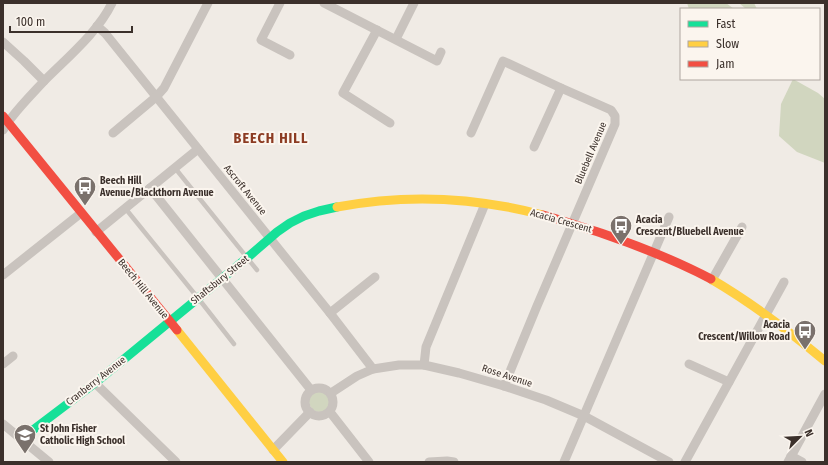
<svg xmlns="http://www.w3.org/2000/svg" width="828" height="465" font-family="'Fira Sans Condensed',sans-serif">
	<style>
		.green { fill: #d1d6bf }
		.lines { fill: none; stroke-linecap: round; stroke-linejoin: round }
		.lane { stroke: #c9c3be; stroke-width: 4.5 }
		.street { stroke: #c9c3be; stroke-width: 9 }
		.fast { stroke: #16e098; stroke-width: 9 }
		.slow { stroke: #ffcf43; stroke-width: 9 }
		.jam { stroke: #f24e42; stroke-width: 9 }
		.labels { text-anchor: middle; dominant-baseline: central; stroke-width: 4; stroke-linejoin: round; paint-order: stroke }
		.street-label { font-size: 10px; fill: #3b302b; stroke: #fbf5ee }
		.poi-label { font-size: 10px; font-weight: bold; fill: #3b302b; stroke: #fbf5ee; text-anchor: start }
		.district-label { font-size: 14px; font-weight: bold; letter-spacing: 1px; fill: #8c3b22; stroke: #fbf5ee }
	</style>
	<rect width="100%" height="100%" fill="#f0ebe5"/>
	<g class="green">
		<polygon points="687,3 726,3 734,9 689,9"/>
		<polygon points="739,3 754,3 757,9 746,9"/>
		<polygon points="793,79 818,93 825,99 825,163 797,152 779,136 781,104"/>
		<circle cx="320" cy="401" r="11"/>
	</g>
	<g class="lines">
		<g class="lane">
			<polyline points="175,168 257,270"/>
			<polyline points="125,208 198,298 234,344"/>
		</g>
		<g class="street">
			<polyline points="280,3 261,40 290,55"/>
			<polyline points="324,3 437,61 441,52"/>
			<polyline points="97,26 105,33 330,313 373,369"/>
			<polyline points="377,30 343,93 390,123"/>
			<polyline points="396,39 414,3"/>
			<polyline points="3,42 24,61 44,81"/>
			<path d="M3,130C6,126 8,121 12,117C22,104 34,92 45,80C68,57 98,32 112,3"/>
			<polyline points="113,133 156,97 164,88 208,3"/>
			<polyline points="471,133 503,61 561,88 611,110 615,116 615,124 537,306 504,386"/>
			<polyline points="534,147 561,88"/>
			<polyline points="150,188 311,390"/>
			<polyline points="96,232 198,149"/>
			<polyline points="3,275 81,213"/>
			<polyline points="712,280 742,227"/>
			<polyline points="330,313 375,277"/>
			<polyline points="3,364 13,356"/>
			<polyline points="689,364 729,382"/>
			<polyline points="424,365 426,347 485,204"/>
			<polyline points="95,383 176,462"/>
			<circle cx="319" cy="402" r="14"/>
			<polyline points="331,393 357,376 373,369 399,365 424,365 459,373 504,386 546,400 584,416 669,462"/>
			<polyline points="330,412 369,462"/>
			<polyline points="3,424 49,462"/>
			<polyline points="273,450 310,412"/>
			<polyline points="791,456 802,462"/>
			<polyline points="429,462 447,461 454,462"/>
			<polyline points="564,462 669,217"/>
			<polyline points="685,462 784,282"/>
			<polyline points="788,462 825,394"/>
		</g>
		<polyline class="fast" points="21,439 95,383 247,258 277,232 290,223 304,216 319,211 337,207"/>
		<g class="slow">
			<path d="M337,207C405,194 475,197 543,215"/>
			<path d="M711,279C752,303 789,331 825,361"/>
			<polyline points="177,330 283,462"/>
		</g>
		<g class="jam">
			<polyline points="3,116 177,330"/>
			<path d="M543,215C562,220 581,227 601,233C639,246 675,260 711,279"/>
		</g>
	</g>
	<defs>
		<g id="bus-pin" transform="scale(1.15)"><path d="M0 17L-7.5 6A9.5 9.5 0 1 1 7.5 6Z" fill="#7a716c" stroke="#fbf5ee"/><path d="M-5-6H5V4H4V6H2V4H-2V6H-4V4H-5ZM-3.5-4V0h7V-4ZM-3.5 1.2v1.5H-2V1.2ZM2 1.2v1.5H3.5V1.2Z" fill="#fff"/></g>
		<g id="school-pin" transform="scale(1.15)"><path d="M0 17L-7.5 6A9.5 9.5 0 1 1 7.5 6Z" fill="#7a716c" stroke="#fbf5ee"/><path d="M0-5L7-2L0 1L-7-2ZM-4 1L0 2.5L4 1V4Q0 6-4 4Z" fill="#fff"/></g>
	</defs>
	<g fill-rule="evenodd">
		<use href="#bus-pin" x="85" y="187"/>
		<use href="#bus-pin" x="621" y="226"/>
		<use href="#bus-pin" x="805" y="331"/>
		<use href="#school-pin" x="25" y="435"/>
	</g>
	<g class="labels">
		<g class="street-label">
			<text transform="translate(591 153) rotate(-67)">Bluebell Avenue</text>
			<text transform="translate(245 190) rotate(51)">Ascroft Avenue</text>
			<text transform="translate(561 221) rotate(16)">Acacia Crescent</text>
			<text transform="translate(220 280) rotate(-39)">Shaftsbury Street</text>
			<text transform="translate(143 289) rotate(51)">Beech Hill Avenue</text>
			<text transform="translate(507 376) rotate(18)">Rose Avenue</text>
			<text transform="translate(96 381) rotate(-38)">Cranberry Avenue</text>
		</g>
		<g class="poi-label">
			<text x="100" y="181">Beech Hill<tspan x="100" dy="12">Avenue/Blackthorn Avenue</tspan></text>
			<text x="636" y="220">Acacia<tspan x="636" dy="12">Crescent/Bluebell Avenue</tspan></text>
			<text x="790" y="325" text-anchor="end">Acacia<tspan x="790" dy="12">Crescent/Willow Road</tspan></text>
			<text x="40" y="429">St John Fisher<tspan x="40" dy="12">Catholic High School</tspan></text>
		</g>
		<g class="district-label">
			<text x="271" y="138">BEECH HILL</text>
		</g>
	</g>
	<rect width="828" height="465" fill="none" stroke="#3b302b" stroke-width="8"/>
	<rect x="680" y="8" width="140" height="72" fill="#fbf5ee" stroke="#aea6a0"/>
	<rect x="688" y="21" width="20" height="6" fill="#16e098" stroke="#aea6a0"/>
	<text x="716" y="28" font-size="12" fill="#3b302b">Fast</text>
	<rect x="688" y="41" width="20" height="6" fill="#ffcf43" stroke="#aea6a0"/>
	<text x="716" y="48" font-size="12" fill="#3b302b">Slow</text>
	<rect x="688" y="61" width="20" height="6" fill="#f24e42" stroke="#aea6a0"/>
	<text x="716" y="68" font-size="12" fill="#3b302b">Jam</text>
	<g transform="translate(800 437) rotate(66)" stroke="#fbf5ee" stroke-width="3" paint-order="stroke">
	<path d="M0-3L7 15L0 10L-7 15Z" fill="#3b302b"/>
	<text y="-6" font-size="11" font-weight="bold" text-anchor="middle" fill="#3b302b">N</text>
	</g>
	<path d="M10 26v6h122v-6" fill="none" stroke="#3b302b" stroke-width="2"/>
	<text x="16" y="26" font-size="12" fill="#3b302b" stroke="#fbf5ee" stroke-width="3" paint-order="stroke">100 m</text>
</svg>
